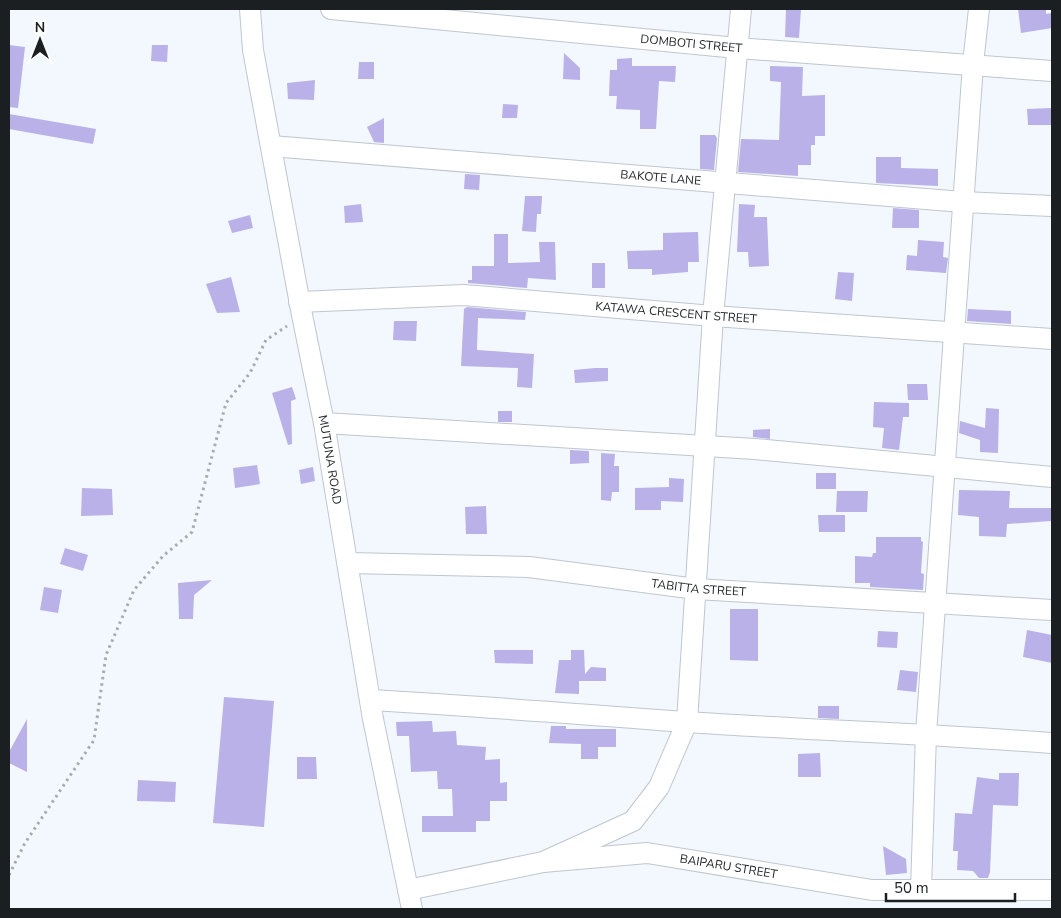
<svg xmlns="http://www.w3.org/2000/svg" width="1061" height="918" font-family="'Nunito Sans',sans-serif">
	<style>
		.building { fill: #b9b1e8 }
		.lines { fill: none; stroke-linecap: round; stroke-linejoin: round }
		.minor-casing { stroke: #bfc6d0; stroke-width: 22 }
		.path { stroke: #a7acb1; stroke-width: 3; stroke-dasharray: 2.5 4; stroke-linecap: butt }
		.minor { stroke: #fff; stroke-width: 20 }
		.labels { text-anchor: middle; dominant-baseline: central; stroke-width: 4; stroke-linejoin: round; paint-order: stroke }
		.street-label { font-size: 12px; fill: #1c1f22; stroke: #fff }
	</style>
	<rect width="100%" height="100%" fill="#f3f8fe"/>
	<g class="building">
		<polygon points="786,9 801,9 799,38 785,37"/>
		<polygon points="1018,9 1046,9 1046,14 1052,13 1052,28 1021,33"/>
		<polygon points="9,45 25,47 18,108 9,107"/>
		<polygon points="152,45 168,45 167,62 151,61"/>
		<polygon points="564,53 580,68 580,80 563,79"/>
		<polygon points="632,58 632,66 676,66 675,82 659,81 656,129 640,129 640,110 616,109 617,96 609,96 610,70 617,70 617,59"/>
		<polygon points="359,62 374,62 374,79 358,79"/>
		<polygon points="770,66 803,67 802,96 825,95 825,136 815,136 815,145 811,145 811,165 798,165 798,176 738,172 741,139 779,140 781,82 770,81"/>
		<polygon points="315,80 314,100 288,99 287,83"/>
		<polygon points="503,104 518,105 517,118 502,118"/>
		<polygon points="1052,108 1052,125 1028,125 1027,109"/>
		<polygon points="9,114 96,129 93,144 9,129"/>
		<polygon points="384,118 384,143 374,142 367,127"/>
		<polygon points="700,135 715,135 717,138 714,170 700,169"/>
		<polygon points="876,157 901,157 901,168 938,169 938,186 876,183"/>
		<polygon points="465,174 480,175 479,190 464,189"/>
		<polygon points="525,196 542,196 541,214 537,214 536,232 522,231"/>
		<polygon points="361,204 363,222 345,223 344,206"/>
		<polygon points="739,204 755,205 754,217 767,217 769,266 749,267 748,252 737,252"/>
		<polygon points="893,208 919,210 919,228 892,228"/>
		<polygon points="250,215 253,228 232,233 228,221"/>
		<polygon points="698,232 699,262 688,262 688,272 652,275 652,269 628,269 627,251 663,250 663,233"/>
		<polygon points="494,234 508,234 508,263 540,262 539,242 555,242 556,280 528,278 527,288 468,283 468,280 472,280 472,266 494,266"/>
		<polygon points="918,240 944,242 943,257 948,258 946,273 906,270 907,255 917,256"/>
		<rect x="592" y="263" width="13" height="25"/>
		<polygon points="838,272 854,273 852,301 835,299"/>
		<polygon points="231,277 240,312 217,313 206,284"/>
		<polygon points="467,307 526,312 525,320 478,318 477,350 534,354 532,388 517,387 518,368 461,366 464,309"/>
		<polygon points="968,309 1011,311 1011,324 967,321"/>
		<polygon points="394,321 417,321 416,341 393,340"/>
		<polygon points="595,368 608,368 608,381 575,383 574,370"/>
		<polygon points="907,384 927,384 928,400 908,400"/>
		<polygon points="292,387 296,399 291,401 292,444 288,445 272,393"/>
		<polygon points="874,402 909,403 909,417 903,417 899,450 882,448 884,428 873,427"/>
		<polygon points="986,408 999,409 998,453 980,452 980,440 959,433 960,421 985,428"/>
		<rect x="498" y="411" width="14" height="11"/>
		<polygon points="770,429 770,439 753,437 753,430"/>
		<polygon points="570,450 589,451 589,463 570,464"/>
		<polygon points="601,453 615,454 614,466 619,466 619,492 612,492 611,501 601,500"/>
		<polygon points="257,465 260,484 235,488 233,468"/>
		<polygon points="313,467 315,481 301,484 299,470"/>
		<rect x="816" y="473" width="20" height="16"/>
		<polygon points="669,478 684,479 683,502 661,501 661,510 635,510 635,488 669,487"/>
		<polygon points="82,488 112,489 113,515 81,516"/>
		<polygon points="959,490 1010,491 1009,508 1051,508 1051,521 1007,524 1006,537 979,536 979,517 958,515"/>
		<polygon points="837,491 868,491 867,512 836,512"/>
		<polygon points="486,506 487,534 466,534 465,507"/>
		<polygon points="818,515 845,515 845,532 819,532"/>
		<polygon points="876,537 921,537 921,541 923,542 921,573 924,574 923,590 870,587 870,583 855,583 855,556 872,557 873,553 876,553"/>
		<polygon points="65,548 88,555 83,571 60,564"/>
		<polygon points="212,580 194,595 193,619 179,619 178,583"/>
		<polygon points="44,587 62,590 58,613 40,610"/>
		<polygon points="730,609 758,609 758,661 730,660"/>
		<polygon points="1027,630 1052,635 1052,663 1023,657"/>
		<polygon points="878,631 898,632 897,648 877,647"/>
		<polygon points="494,650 533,650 533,664 495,663"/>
		<polygon points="571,650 584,650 585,674 591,667 606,668 606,681 579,681 579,694 555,693 559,660 571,660"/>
		<polygon points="900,670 918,672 916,692 897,690"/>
		<polygon points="224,697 274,701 264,827 213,823"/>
		<polygon points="818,706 839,706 839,719 818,718"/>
		<polygon points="27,719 27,772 9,763 9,752"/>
		<polygon points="432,721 433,732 456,731 457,745 486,747 485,760 500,759 500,783 507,782 507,801 490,801 490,821 476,821 476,832 422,832 422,816 453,816 452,789 438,789 437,771 411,772 409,736 397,736 396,722"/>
		<polygon points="551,726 566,726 566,729 616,729 616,747 598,747 598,759 581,759 581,744 549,743"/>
		<polygon points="820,753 821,777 798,777 798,754"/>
		<polygon points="297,757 316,757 317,779 297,779"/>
		<polygon points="999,773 1019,773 1018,806 993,805 990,872 988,878 979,878 973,871 957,870 958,851 953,851 955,813 972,814 977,777 999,780"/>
		<polygon points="138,780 176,782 175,802 137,801"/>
		<polygon points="883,846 906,859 907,873 886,875"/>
	</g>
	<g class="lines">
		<g class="minor-casing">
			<g id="minor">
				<path id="s1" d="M250,9L253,50L302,315L324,423L373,719L412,909"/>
				<path id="s2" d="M331,9L737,48L1052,71"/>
				<path id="s3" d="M271,146L963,202L1052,206"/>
				<path id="s4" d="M299,302L464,295L713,316L1052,339"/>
				<polyline points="324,423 755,449 1052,477"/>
				<path id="s5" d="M348,563L529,567L696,589L1052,610"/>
				<path d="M370,700C476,706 581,714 686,722C808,730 930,734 1052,743"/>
				<polyline points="543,862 633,821 659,787 687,722 713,316 741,9"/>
				<path id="s6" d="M408,890L543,862L647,853L872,890H1052"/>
				<polyline points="921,890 926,734 973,64 979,9"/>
			</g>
		</g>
		<polyline class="path" points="9,875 25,843 94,740 106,655 134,590 163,556 192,532 226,403 250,373 266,340 287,326"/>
		<use href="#minor" class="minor"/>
	</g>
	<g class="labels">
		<g class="street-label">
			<text stroke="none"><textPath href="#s2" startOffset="362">DOMBOTI STREET</textPath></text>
			<text stroke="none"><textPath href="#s3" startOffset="391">BAKOTE LANE</textPath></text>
			<text stroke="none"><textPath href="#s4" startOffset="378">KATAWA CRESCENT STREET</textPath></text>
			<text stroke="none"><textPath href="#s1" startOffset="458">MUTUNA ROAD</textPath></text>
			<text stroke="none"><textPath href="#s5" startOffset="352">TABITTA STREET</textPath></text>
			<text stroke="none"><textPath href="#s6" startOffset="325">BAIPARU STREET</textPath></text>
		</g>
	</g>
	<rect width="1061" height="918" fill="none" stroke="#1c1f22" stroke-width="20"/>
	<g transform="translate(40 40)" stroke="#ffffff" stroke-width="4" paint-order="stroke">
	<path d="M0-4L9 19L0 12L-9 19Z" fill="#1c1f22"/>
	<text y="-8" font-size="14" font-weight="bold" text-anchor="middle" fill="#1c1f22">N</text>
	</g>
	<path d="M886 893v8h129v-8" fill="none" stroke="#1c1f22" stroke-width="2.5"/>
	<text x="894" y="893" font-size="15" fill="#1c1f22" stroke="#ffffff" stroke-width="4" paint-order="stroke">50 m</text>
</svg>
